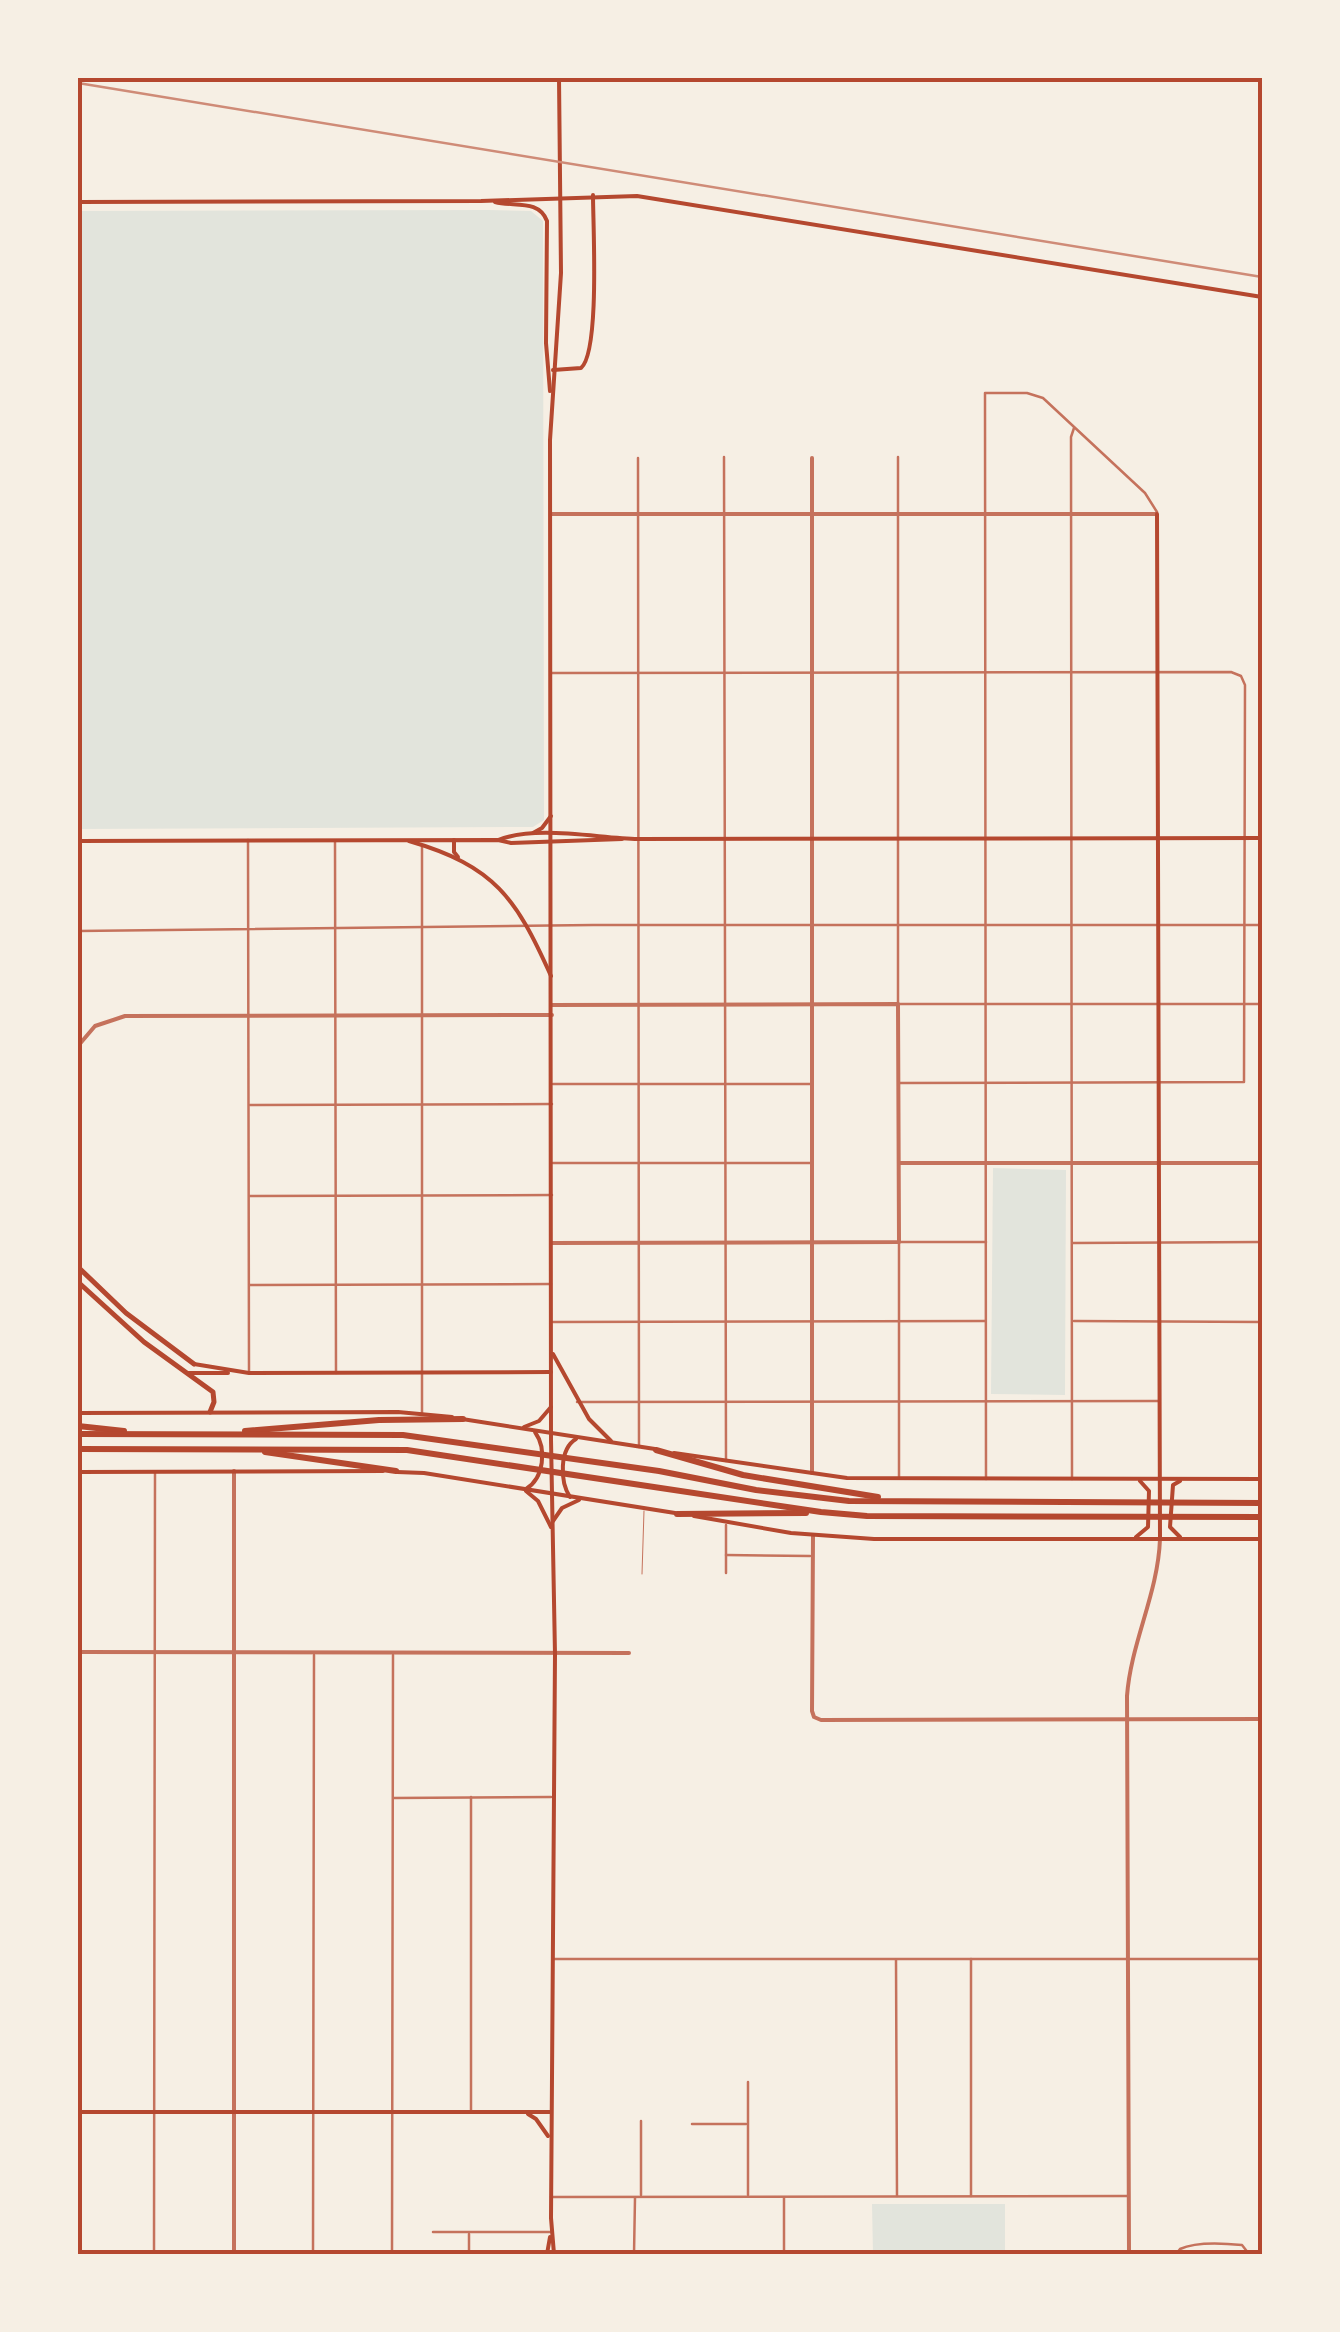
<svg xmlns="http://www.w3.org/2000/svg" width="1340" height="2332" font-family="Montserrat,sans-serif">
	<style>
		.green { fill: #e2e4dc }
		.lines { fill: none; stroke-linecap: round; stroke-linejoin: round }
		.service { stroke: #c5725c; stroke-width: 1 }
		.minor { stroke: #c5725c; stroke-width: 2.5 }
		.tertiary { stroke: #c5725c; stroke-width: 4 }
		.secondary { stroke: #b5482f; stroke-width: 4 }
		.primary { stroke: #b5482f; stroke-width: 5 }
		.motorway { stroke: #b5482f; stroke-width: 6 }
		.rail { stroke: #cf8b77; stroke-width: 2.5 }
		.neatline { fill: none; stroke: #b5482f; stroke-width: 4 }
	</style>
	<rect width="100%" height="100%" fill="#f6efe4"/>
	<g class="green">
		<polygon points="488,210 531,211 543,221 544,820 533,827 78,829 78,211"/>
		<polygon points="993,1168 1066,1170 1065,1395 991,1394"/>
		<polygon points="872,2204 1005,2204 1005,2254 873,2254"/>
	</g>
	<g class="lines">
		<polyline class="service" points="642,1574 644,1511"/>
		<g class="minor">
			<polyline points="724,457 726,1461"/>
			<polyline points="898,457 898,1004 1262,1004"/>
			<polyline points="638,458 639,1447"/>
			<polyline points="552,673 1231,672 1241,676 1245,685 1244,1082 899,1083"/>
			<polyline points="248,840 249,1371"/>
			<polyline points="335,842 336,1373"/>
			<polyline points="422,847 422,1413"/>
			<polyline points="78,931 593,925 1262,925"/>
			<polyline points="553,1084 810,1084"/>
			<polyline points="250,1105 552,1104"/>
			<polyline points="553,1163 810,1163"/>
			<polyline points="250,1196 552,1195"/>
			<polyline points="1073,1243 1262,1242"/>
			<polyline points="250,1285 551,1284"/>
			<polyline points="1074,1321 1262,1322"/>
			<polyline points="553,1322 985,1321"/>
			<polyline points="577,1402 1159,1401"/>
			<polyline points="899,1477 899,1242 986,1242"/>
			<polyline points="986,1479 985,393 1027,393 1043,398 1145,493 1157,512"/>
			<polyline points="1072,1479 1071,437 1074,428"/>
			<polyline points="726,1525 726,1573"/>
			<polyline points="726,1555 810,1556"/>
			<polyline points="471,1797 471,2111"/>
			<polyline points="394,1798 551,1797"/>
			<polyline points="554,1959 1262,1959"/>
			<polyline points="971,1959 971,2196"/>
			<polyline points="896,1960 897,2196"/>
			<polyline points="748,2082 748,2195"/>
			<polyline points="641,2121 641,2195"/>
			<polyline points="692,2124 746,2124"/>
			<polyline points="551,2197 1127,2196"/>
			<polyline points="433,2232 551,2232"/>
			<polyline points="469,2234 469,2254"/>
			<polyline points="154,2254 155,1473"/>
			<polyline points="313,2254 314,1655"/>
			<polyline points="392,2254 393,1655"/>
			<polyline points="634,2254 635,2198"/>
			<polyline points="784,2254 784,2198"/>
			<path d="M1176,2254L1180,2249C1197,2241 1223,2243 1242,2245L1249,2254"/>
		</g>
		<g class="tertiary">
			<polyline points="812,458 812,1473"/>
			<polyline points="551,514 1156,514"/>
			<polyline points="78,1046 95,1026 125,1016 552,1015"/>
			<polyline points="899,1163 1262,1163"/>
			<polyline points="552,1243 899,1242 898,1004 552,1005"/>
			<polyline points="813,1536 812,1711 814,1717 821,1720 1262,1719"/>
			<polyline points="78,1652 629,1653"/>
			<polyline points="234,2254 234,1471"/>
			<path d="M1129,2254L1127,1696C1131,1642 1158,1594 1160,1539"/>
		</g>
		<g class="secondary">
			<polyline points="78,202 481,201 637,196 1262,297"/>
			<path d="M495,202C514,207 539,199 547,221L546,343L550,391"/>
			<path d="M553,370L581,368C600,352 593,226 593,195"/>
			<polyline points="1157,514 1160,1539"/>
			<polyline points="533,833 542,828 551,816"/>
			<polyline points="454,840 454,852 458,857"/>
			<path d="M498,840C537,825 596,838 638,839L1262,838"/>
			<polyline points="78,841 498,840 511,843 622,839"/>
			<path d="M409,841C495,866 516,898 551,976"/>
			<polyline points="553,1354 589,1419 611,1441"/>
			<polyline points="194,1364 249,1373 551,1372"/>
			<polyline points="188,1373 228,1373"/>
			<polyline points="78,1413 398,1412 452,1417"/>
			<polyline points="462,1419 655,1449"/>
			<polyline points="524,1427 539,1421 551,1407"/>
			<polyline points="674,1453 847,1478 1262,1479"/>
			<polyline points="78,1472 383,1471"/>
			<polyline points="397,1472 424,1473 675,1513"/>
			<polyline points="1180,1481 1173,1485 1170,1527 1180,1537"/>
			<path d="M526,1489C544,1478 547,1449 535,1432"/>
			<polyline points="526,1491 538,1501 551,1527"/>
			<path d="M570,1497C560,1482 559,1449 576,1439"/>
			<polyline points="694,1516 791,1533 874,1539 1262,1539"/>
			<polyline points="553,1521 562,1508 579,1500"/>
			<polyline points="1136,1537 1148,1527 1149,1491 1140,1481"/>
			<polyline points="78,2112 551,2112"/>
			<polyline points="528,2114 536,2119 548,2136"/>
			<polyline points="547,2254 550,2237"/>
			<polyline points="554,2254 551,2218 555,1654 551,1440 550,440 561,273 559,78"/>
		</g>
		<g class="primary">
			<polyline points="78,1267 126,1313 194,1364"/>
			<polyline points="78,1282 144,1342 213,1392 214,1402 210,1412"/>
		</g>
		<g class="motorway">
			<polyline points="78,1426 124,1431"/>
			<polyline points="245,1431 379,1420 463,1419"/>
			<polyline points="78,1434 403,1435 659,1471 756,1490 849,1501 1262,1503"/>
			<polyline points="78,1449 407,1450 821,1512 867,1516 1262,1517"/>
			<polyline points="656,1450 743,1475 878,1497"/>
			<polyline points="265,1452 396,1471"/>
			<polyline points="677,1514 806,1513"/>
		</g>
		<polyline class="rail" points="78,83 1262,277"/>
	</g>
	<rect width="1340" height="2332" fill="none" stroke="#f6efe4" stroke-width="160"/>
	<rect x="80" y="80" width="1180" height="2172" class="neatline"/>
</svg>
